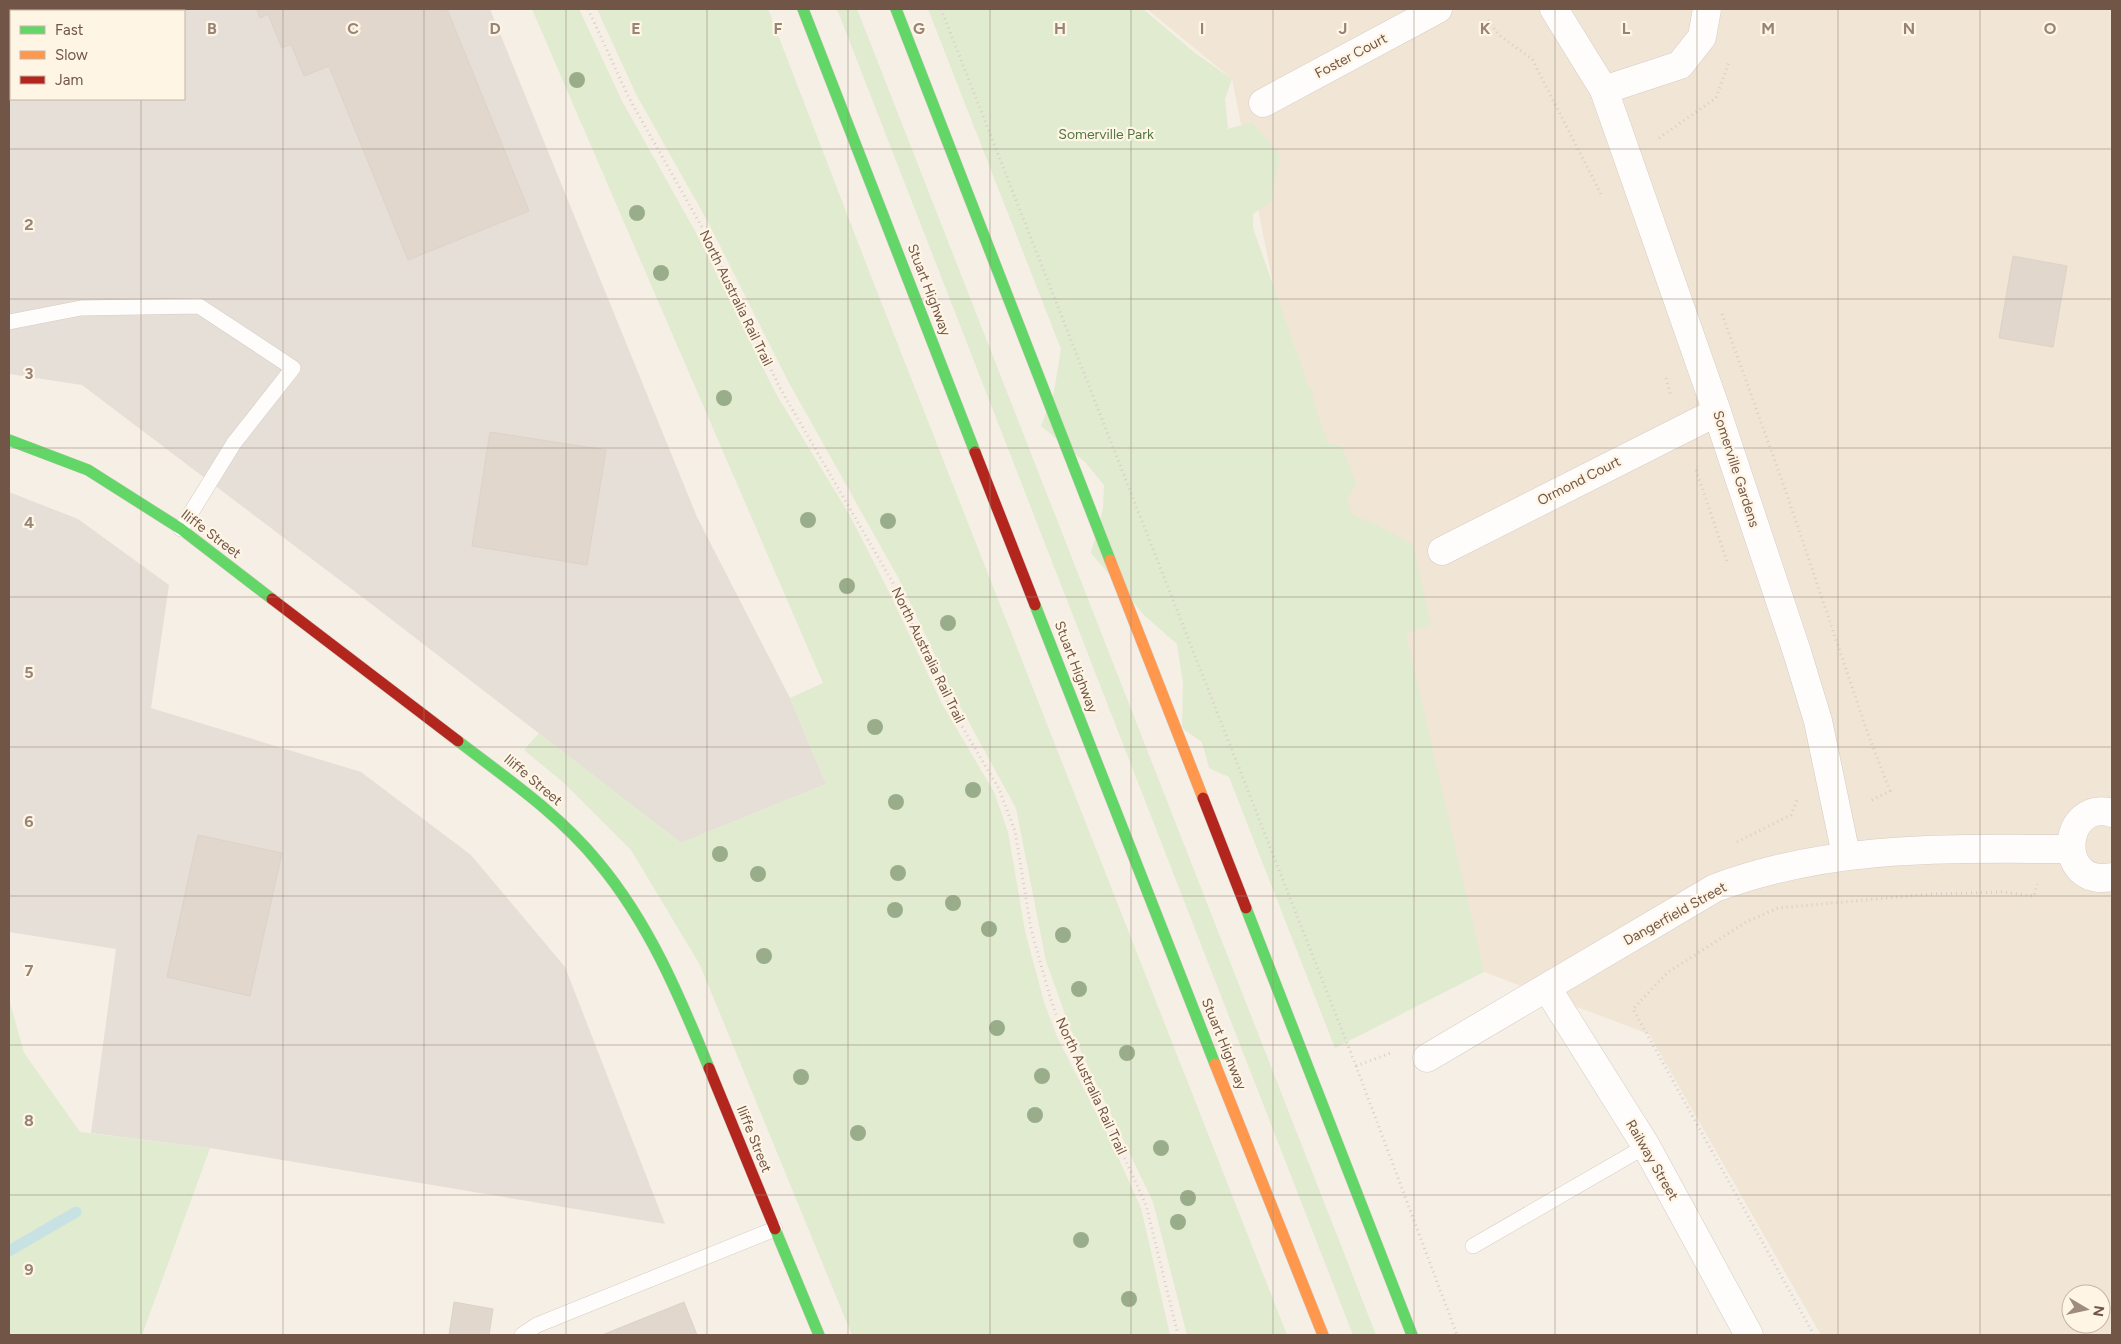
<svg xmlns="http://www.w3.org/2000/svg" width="2121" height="1344" font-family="Figtree,sans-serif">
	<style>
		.residential { fill: #f1e5d5; fill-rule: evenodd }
		.industrial { fill: #e6dfd7; fill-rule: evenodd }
		.green { fill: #e0ebd0 }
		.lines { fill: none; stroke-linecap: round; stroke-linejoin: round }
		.stream { stroke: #c8e2e4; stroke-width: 11 }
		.building { fill: #e1d7cd; stroke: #ddd2c8 }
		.lane-casing { stroke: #d6ccc4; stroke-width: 16 }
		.street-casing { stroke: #d6ccc4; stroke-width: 29 }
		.fast-casing { stroke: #d5cbc2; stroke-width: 12 }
		.slow-casing { stroke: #d5cbc2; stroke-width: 12 }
		.jam-casing { stroke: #d5cbc2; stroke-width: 12 }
		.path { stroke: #d7cec8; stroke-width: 3; stroke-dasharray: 1 4; stroke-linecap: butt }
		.lane { stroke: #fefdfb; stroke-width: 15 }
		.street { stroke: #fefdfb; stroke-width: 28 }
		.fast { stroke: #63d668; stroke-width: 11 }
		.slow { stroke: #ff974d; stroke-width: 11 }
		.jam { stroke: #b3261e; stroke-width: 11 }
		.tree { fill: #9aad8b }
		.grid { fill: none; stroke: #988477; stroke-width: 1; stroke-opacity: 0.55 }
		.labels { text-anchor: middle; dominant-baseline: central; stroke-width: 4.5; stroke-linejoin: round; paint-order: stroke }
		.street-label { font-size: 14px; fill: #715648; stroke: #fff5e5 }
		.park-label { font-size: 14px; fill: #507741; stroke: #fff5e5 }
		.grid-label { font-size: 16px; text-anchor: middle; font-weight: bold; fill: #988477; stroke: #fff5e5; stroke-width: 4.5; stroke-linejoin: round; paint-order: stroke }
	</style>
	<rect width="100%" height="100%" fill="#f5efe5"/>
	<path class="residential" d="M1147,9H2112V1335H1821L1649,1034L1484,972L1386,646L1304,439L1232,79ZM2071,1294H2101V1324H2071Z"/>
	<g class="industrial">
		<path d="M9,9H490L697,517L790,698L826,784L681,843L374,606L82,385L9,374ZM11,11H184V99H11Z"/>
		<polygon points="9,492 78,519 169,585 151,708 361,772 471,855 565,967 665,1224 210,1148 91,1133 116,949 9,932"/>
	</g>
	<g class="green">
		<polygon points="532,9 579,9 623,103 695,231 776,394 849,514 886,586 942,704 994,792 1008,832 1025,931 1044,1002 1057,1037 1111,1142 1141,1208 1170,1335 852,1335 700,965 631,850 564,783 524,750 539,733 681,843 826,784 790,698 823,683"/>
		<polygon points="597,9 768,9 867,266 1287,1335 1187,1335 1153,1202 1070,1028 1046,961 1016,808 954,695 899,579 788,381 708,222 636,94"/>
		<polygon points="837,9 857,9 1376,1335 1353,1335"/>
		<polygon points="928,9 1143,9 1195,53 1232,79 1225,99 1228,129 1252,122 1280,155 1271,201 1253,214 1253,228 1308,385 1314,392 1312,399 1328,443 1342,447 1356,484 1347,500 1353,516 1369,521 1413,544 1431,625 1406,634 1484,972 1335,1048 1229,777 1209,768 1202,742 1182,728 1183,683 1177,644 1144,615 1091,553 1103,509 1104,485 1085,462 1041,426 1054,392 1061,349"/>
		<polygon points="9,999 24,1053 80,1132 210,1148 142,1335 9,1335"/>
	</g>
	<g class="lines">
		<polyline class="stream" points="9,1251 76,1212"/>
	</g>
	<g class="building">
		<polygon points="257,9 447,9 529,211 408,260 329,66 304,76 291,44 282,48 268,14 260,18"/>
		<polygon points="2013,256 2067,266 2053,347 1999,338"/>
		<polygon points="490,432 606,450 587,565 472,546"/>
		<polygon points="198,835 282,853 250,996 167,977"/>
		<polygon points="454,1302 493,1309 489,1335 449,1335"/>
		<polygon points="684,1302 697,1335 602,1335"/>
	</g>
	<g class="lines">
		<g class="lane-casing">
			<g id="lane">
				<polyline points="9,322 81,308 199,306 293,368 234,443 181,529"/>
				<polyline points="1473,1246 1646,1146"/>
				<polyline points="522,1335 537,1325 775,1229"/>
			</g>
		</g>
		<g class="street-casing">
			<g id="street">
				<polyline points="1554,9 1604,90 1717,412 1797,652 1818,721 1846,855"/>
				<polyline points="1604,90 1680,65 1702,37 1707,9"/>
				<polyline points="1263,103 1438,9"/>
				<polyline points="1442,551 1717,412"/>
				<path d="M2112,813C2062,798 2054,888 2112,877"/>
				<polyline points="1547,988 1646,1146 1749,1335"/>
				<path d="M1427,1058L1715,888C1833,844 1947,849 2071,849"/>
			</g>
		</g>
		<g class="fast-casing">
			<g id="fast">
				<polyline points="803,9 975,452"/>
				<polyline points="896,9 1110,560"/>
				<polyline points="9,440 88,470 181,529 272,599"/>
				<polyline points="1035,605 1215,1064"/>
				<path d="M458,741C506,778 559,814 598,862C649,923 679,995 709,1068"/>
				<polyline points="1246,908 1412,1335"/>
				<polyline points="775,1229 819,1335"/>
			</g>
		</g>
		<g class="slow-casing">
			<g id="slow">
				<polyline points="1110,560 1203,798"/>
				<polyline points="1215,1064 1323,1335"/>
			</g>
		</g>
		<g class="jam-casing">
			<g id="jam">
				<polyline points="975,452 1035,605"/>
				<polyline points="272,599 458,741"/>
				<polyline points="1203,798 1246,908"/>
				<polyline points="709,1068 775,1229"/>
			</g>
		</g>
		<g class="path">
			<polyline points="588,9 629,98 703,229 780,388 893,583 947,701 999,789 1015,831 1031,929 1050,997 1062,1031 1115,1137 1146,1205 1178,1335"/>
			<polyline points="941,9 1356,1066 1457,1335"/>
			<polyline points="1488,20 1499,35 1532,59 1602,196"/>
			<polyline points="1659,138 1716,98 1729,62"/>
			<polyline points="1722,314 1784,486 1868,734 1890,791 1870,801"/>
			<polyline points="1666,378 1671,396"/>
			<polyline points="1696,470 1728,564"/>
			<polyline points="1737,842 1791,815 1798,798"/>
			<polyline points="1356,1066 1393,1052"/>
			<polyline points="1814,1335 1633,1009 1667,973 1746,922 1778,908 1931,894 2003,892 2034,896 2037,884"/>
		</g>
		<use href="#lane" class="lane"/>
		<use href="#street" class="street"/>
		<use href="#fast" class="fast"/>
		<use href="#slow" class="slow"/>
		<use href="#jam" class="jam"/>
	</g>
	<g class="tree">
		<circle cx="577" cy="80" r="8"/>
		<circle cx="637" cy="213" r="8"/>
		<circle cx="661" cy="273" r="8"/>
		<circle cx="724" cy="398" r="8"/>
		<circle cx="808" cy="520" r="8"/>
		<circle cx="888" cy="521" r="8"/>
		<circle cx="847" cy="586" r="8"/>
		<circle cx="948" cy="623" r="8"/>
		<circle cx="875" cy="727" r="8"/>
		<circle cx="973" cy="790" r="8"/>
		<circle cx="896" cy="802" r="8"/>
		<circle cx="720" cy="854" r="8"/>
		<circle cx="898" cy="873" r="8"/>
		<circle cx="758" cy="874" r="8"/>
		<circle cx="953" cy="903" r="8"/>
		<circle cx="895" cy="910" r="8"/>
		<circle cx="989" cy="929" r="8"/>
		<circle cx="1063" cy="935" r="8"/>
		<circle cx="764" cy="956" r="8"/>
		<circle cx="1079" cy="989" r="8"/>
		<circle cx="997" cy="1028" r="8"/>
		<circle cx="1127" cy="1053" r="8"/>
		<circle cx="1042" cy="1076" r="8"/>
		<circle cx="801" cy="1077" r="8"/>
		<circle cx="1035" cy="1115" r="8"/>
		<circle cx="858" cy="1133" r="8"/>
		<circle cx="1161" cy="1148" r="8"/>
		<circle cx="1188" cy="1198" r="8"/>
		<circle cx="1178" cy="1222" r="8"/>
		<circle cx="1081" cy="1240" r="8"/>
		<circle cx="1129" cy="1299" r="8"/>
	</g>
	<path class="grid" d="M141,9V11M283,9V1335M424,9V1335M566,9V1335M707,9V1335M848,9V1335M990,9V1335M1131,9V1335M1273,9V1335M1414,9V1335M1555,9V1335M1697,9V1335M1838,9V1335M1980,9V1335M141,99V1335M9,149H2112M9,299H2112M9,448H2112M9,597H2112M9,747H2112M9,896H2112M9,1045H2112M9,1195H2112"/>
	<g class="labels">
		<g class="street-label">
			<text transform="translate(1351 56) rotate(-28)">Foster Court</text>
			<text transform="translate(929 290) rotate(69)">Stuart Highway</text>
			<text transform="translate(736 298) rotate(64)">North Australia Rail Trail</text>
			<text transform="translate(1736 469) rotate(72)">Somerville Gardens</text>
			<text transform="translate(1579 481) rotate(-27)">Ormond Court</text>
			<text transform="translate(211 534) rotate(37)">Iliffe Street</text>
			<text transform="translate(928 655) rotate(64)">North Australia Rail Trail</text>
			<text transform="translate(1076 667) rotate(69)">Stuart Highway</text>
			<text transform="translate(533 780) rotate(40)">Iliffe Street</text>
			<text transform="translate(1675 914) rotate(-29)">Dangerfield Street</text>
			<text transform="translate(1224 1044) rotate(68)">Stuart Highway</text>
			<text transform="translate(1091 1086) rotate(65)">North Australia Rail Trail</text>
			<text transform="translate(754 1139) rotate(68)">Iliffe Street</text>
			<text transform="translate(1652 1160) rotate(60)">Railway Street</text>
		</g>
		<g class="park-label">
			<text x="1106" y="134">Somerville Park</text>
		</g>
	</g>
	<g class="grid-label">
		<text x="212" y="34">B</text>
		<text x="353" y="34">C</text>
		<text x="495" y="34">D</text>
		<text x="636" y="34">E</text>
		<text x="778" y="34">F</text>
		<text x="919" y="34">G</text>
		<text x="1060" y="34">H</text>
		<text x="1202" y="34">I</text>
		<text x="1343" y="34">J</text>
		<text x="1485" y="34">K</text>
		<text x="1626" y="34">L</text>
		<text x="1768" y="34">M</text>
		<text x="1909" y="34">N</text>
		<text x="2050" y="34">O</text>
		<text x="29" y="230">2</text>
		<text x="29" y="379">3</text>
		<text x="29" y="528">4</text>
		<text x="29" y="678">5</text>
		<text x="29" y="827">6</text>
		<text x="29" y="976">7</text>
		<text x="29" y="1126">8</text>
		<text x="29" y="1275">9</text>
	</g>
	<rect width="2121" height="1344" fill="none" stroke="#715648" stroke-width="20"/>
	<rect x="10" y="10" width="175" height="90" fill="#fff5e5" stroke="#c6b5a6"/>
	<rect x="20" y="26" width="25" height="8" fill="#63d668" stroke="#c6b5a6"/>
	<text x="55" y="35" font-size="15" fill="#715648">Fast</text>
	<rect x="20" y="51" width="25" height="8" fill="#ff974d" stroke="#c6b5a6"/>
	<text x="55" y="60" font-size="15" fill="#715648">Slow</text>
	<rect x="20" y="76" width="25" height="8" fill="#b3261e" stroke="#c6b5a6"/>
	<text x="55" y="85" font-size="15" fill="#715648">Jam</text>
	<g transform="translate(2086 1309) rotate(99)"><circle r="24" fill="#fff5e5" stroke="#c6b5a6"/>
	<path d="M0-4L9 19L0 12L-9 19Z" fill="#9f8c7f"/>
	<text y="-8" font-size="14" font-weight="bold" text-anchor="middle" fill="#715648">N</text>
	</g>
</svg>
